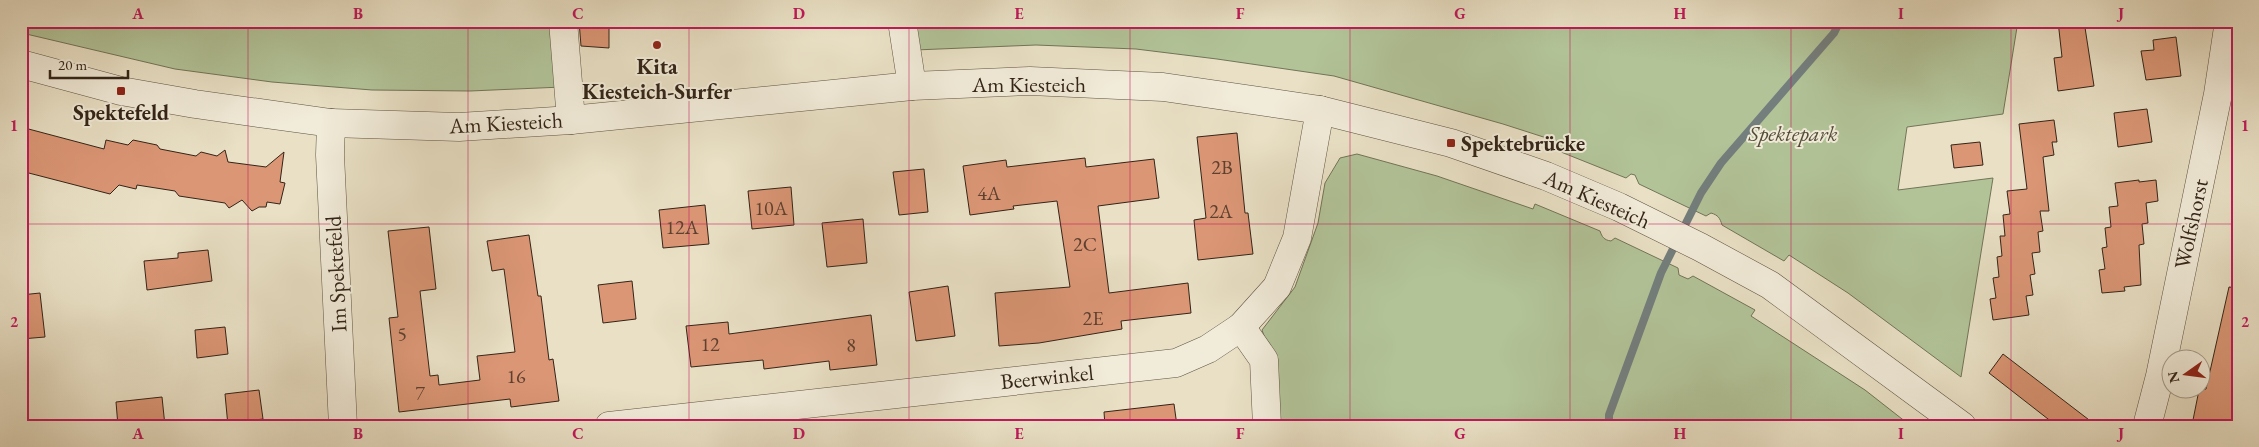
<svg xmlns="http://www.w3.org/2000/svg" width="2259" height="447" font-family="'EB Garamond',serif">
	<style>
		.green { fill: #b2c398; stroke: #727458 }
		.lines { fill: none; stroke-linecap: round; stroke-linejoin: round }
		.stream { stroke: #747e7d; stroke-width: 8 }
		.building { fill: #db9675; stroke: #332418 }
		.minor-casing { stroke: #605343; stroke-width: 29 }
		.minor { stroke: #f1ebd9; stroke-width: 28 }
		.grid { fill: none; stroke: #c2185b; stroke-width: 1; stroke-opacity: 0.55 }
		.poi-dot { fill: #8f2418; stroke: #f1ebd9; stroke-width: 2 }
		.labels { text-anchor: middle; dominant-baseline: central; stroke-width: 4; stroke-linejoin: round; paint-order: stroke }
		.number-label { font-size: 20px; fill: #5d402f }
		.poi-label { font-size: 22px; font-weight: bold; fill: #332418; stroke: #f1ebd9 }
		.street-label { font-size: 22px; fill: #332418; stroke: #f1ebd9 }
		.park-label { font-size: 22px; font-style: italic; fill: #534c38; stroke: #f1ebd9 }
		.neatline { fill: none; stroke: #c2185b; stroke-width: 2 }
		.grid-label { font-size: 16px; text-anchor: middle; font-weight: bold; fill: #c2185b }
	</style>
	<rect width="100%" height="100%" fill="#e9e0c5"/>
	<filter id="stains"><feTurbulence type="fractalNoise" baseFrequency=".004" numOctaves="4"/><feColorMatrix values="0 0 0 0 .2 0 0 0 0 .09 0 0 0 0 .02 0 0 0 .5 -.17"/></filter>
	<radialGradient id="worn" r=".72"><stop offset=".6" stop-color="#630" stop-opacity="0"/><stop offset="1" stop-color="#630" stop-opacity=".3"/></radialGradient>
	<g class="green">
		<polygon points="25,21 556,21 562,87 470,91 372,90 272,82 175,69 22,33"/>
		<path d="M912,21H2018L2003,114L1907,127L1898,190L1993,178L1961,377L1848,293L1789,255L1784,261L1722,225C1720,218 1718,215 1711,213L1706,216L1639,184L1635,175L1631,174L1626,178L1556,150L1559,142L1503,124L1334,76L1217,59L1136,49L1036,45L915,50Z"/>
		<path d="M1357,154L1437,176L1533,209L1535,204L1600,231C1602,237 1604,240 1611,241L1615,238L1678,268L1679,275L1688,279L1693,276L1755,310L1751,316L1865,390L1911,426H1278L1276,369L1262,330L1295,287L1318,223L1325,183L1340,158Z"/>
	</g>
	<g class="lines">
		<polyline class="stream" points="1609,426 1609,415 1661,273 1701,193 1721,163 1834,33 1840,21"/>
	</g>
	<g class="building">
		<polygon points="579,21 609,21 609,48 581,46"/>
		<polygon points="2058,21 2084,21 2094,86 2058,91 2054,58 2062,57"/>
		<polygon points="2176,37 2181,76 2146,80 2141,51 2154,50 2153,40"/>
		<polygon points="2147,109 2152,142 2118,147 2114,113"/>
		<polygon points="2054,120 2057,142 2052,142 2054,155 2043,157 2049,211 2040,211 2043,231 2038,232 2040,252 2032,253 2035,274 2030,275 2033,295 2026,296 2029,315 1993,320 1990,299 1996,298 1993,278 1999,277 1997,257 2002,256 2000,236 2005,236 2003,215 2010,214 2007,191 2027,189 2019,124"/>
		<polygon points="21,127 104,149 106,140 128,145 133,140 157,145 160,149 196,156 201,152 217,156 225,150 228,162 266,167 284,152 280,182 285,183 280,204 267,202 266,207 259,207 252,211 242,200 229,208 225,203 179,196 175,191 137,185 136,189 119,185 110,194 21,171"/>
		<polygon points="1237,133 1245,213 1248,213 1253,254 1198,260 1194,220 1206,218 1197,137"/>
		<polygon points="1980,142 1983,165 1954,168 1951,145"/>
		<polygon points="1085,158 1086,167 1154,159 1159,198 1098,206 1109,293 1188,283 1191,313 1121,321 1122,329 1039,343 999,346 995,293 1070,287 1057,201 1013,206 1014,209 970,215 963,166 1006,160 1007,167"/>
		<polygon points="924,169 928,212 899,215 893,172"/>
		<polygon points="2139,180 2139,182 2156,180 2158,201 2146,203 2148,223 2142,224 2144,244 2139,245 2141,285 2124,287 2125,291 2102,293 2099,270 2105,269 2102,248 2107,247 2105,228 2111,227 2109,207 2118,206 2115,183"/>
		<polygon points="791,187 794,225 752,229 748,191"/>
		<polygon points="705,205 709,244 663,248 659,210"/>
		<polygon points="863,219 867,263 827,267 822,223"/>
		<polygon points="429,227 436,289 420,291 430,376 438,375 439,385 480,380 477,356 515,352 504,269 492,271 487,241 529,235 538,296 541,296 549,360 553,359 559,401 511,407 510,399 399,412 389,318 398,317 388,231"/>
		<polygon points="208,250 212,281 147,290 144,261 178,258 178,253"/>
		<polygon points="632,281 636,319 603,323 598,285"/>
		<polygon points="948,286 955,336 916,341 909,292"/>
		<polygon points="2229,287 2238,288 2238,426 2222,426 2193,420 2199,390 2206,389"/>
		<polygon points="40,293 45,337 21,339 21,295"/>
		<polygon points="871,315 877,365 830,370 829,361 764,369 763,360 691,367 686,326 728,322 729,334"/>
		<polygon points="225,327 228,354 197,358 195,330"/>
		<polygon points="2003,354 2097,426 2057,426 1989,373"/>
		<polygon points="259,390 263,419 255,420 255,426 228,426 225,394"/>
		<polygon points="162,397 165,426 118,426 116,402"/>
		<polygon points="1174,404 1177,426 1105,426 1104,412"/>
	</g>
	<g class="lines">
		<g class="minor-casing">
			<g id="minor">
				<polyline points="563,21 571,120"/>
				<polyline points="902,21 912,86"/>
				<polyline points="21,64 121,91 195,104 331,123 459,127 571,120 912,86 1030,81 1163,87 1320,110 1451,143 1546,176 1619,207 1700,247 1770,285 1962,426"/>
				<polyline points="331,123 330,155 343,426"/>
				<polyline points="1241,327 1264,360 1267,426"/>
				<polyline points="609,426 1176,363 1208,349 1241,327 1277,287 1297,238 1320,110"/>
				<polyline points="2147,426 2160,376 2218,94 2229,21"/>
			</g>
		</g>
		<use href="#minor" class="minor"/>
	</g>
	<path class="grid" d="M248,21V426M468,21V426M689,21V426M909,21V426M1130,21V426M1350,21V426M1570,21V426M1791,21V426M2011,21V426M21,224H2238"/>
	<g class="poi-dot">
		<circle cx="657" cy="45" r="5"/>
		<rect x="116" y="86" width="10" height="10" rx="2.5"/>
		<rect x="1446" y="138" width="10" height="10" rx="2.5"/>
	</g>
	<g class="labels">
		<g class="number-label">
			<text x="1222" y="167">2B</text>
			<text x="989" y="193">4A</text>
			<text x="771" y="208">10A</text>
			<text x="1221" y="211">2A</text>
			<text x="682" y="227">12A</text>
			<text x="1085" y="244">2C</text>
			<text x="1093" y="318">2E</text>
			<text x="402" y="334">5</text>
			<text x="710" y="344">12</text>
			<text x="851" y="345">8</text>
			<text x="516" y="376">16</text>
			<text x="420" y="393">7</text>
		</g>
		<g class="poi-label">
			<text x="657" y="66">Kita<tspan x="657" dy="25">Kiesteich-Surfer</tspan></text>
			<text x="121" y="112">Spektefeld</text>
			<text x="1461" y="143" text-anchor="start">Spektebrücke</text>
		</g>
		<g class="street-label">
			<text x="1029" y="84">Am Kiesteich</text>
			<text transform="translate(506 123) rotate(-3)">Am Kiesteich</text>
			<text transform="translate(1597 199) rotate(24)">Am Kiesteich</text>
			<text transform="translate(2191 224) rotate(-78)">Wolfshorst</text>
			<text transform="translate(336 274) rotate(-93)">Im Spektefeld</text>
			<text transform="translate(1047 377) rotate(-6)">Beerwinkel</text>
		</g>
		<g class="park-label">
			<text x="1793" y="133">Spektepark</text>
		</g>
	</g>
	<rect width="2259" height="447" fill="none" stroke="#e9e0c5" stroke-width="55"/>
	<g transform="translate(2186 374) rotate(256)"><circle r="24" fill="#f1ebd9" stroke="#a59b8c"/>
	<path d="M0-4L9 19L0 12L-9 19Z" fill="#8f2418"/>
	<text y="-8" font-size="14" font-weight="bold" text-anchor="middle" fill="#332418">N</text>
	</g>
	<path d="M50 70v8h78v-8" fill="none" stroke="#332418" stroke-width="2.5"/>
	<text x="58" y="70" font-size="15" fill="#332418" stroke="#f1ebd9" stroke-width="4" paint-order="stroke">20 m</text>
	<rect x="28" y="28" width="2204" height="392" class="neatline"/>
	<g class="grid-label">
		<text x="138" y="19">A</text>
		<text x="358" y="19">B</text>
		<text x="578" y="19">C</text>
		<text x="799" y="19">D</text>
		<text x="1019" y="19">E</text>
		<text x="1240" y="19">F</text>
		<text x="1460" y="19">G</text>
		<text x="1680" y="19">H</text>
		<text x="1901" y="19">I</text>
		<text x="2121" y="19">J</text>
		<text x="14" y="131">1</text>
		<text x="2245" y="131">1</text>
		<text x="14" y="327">2</text>
		<text x="2245" y="327">2</text>
		<text x="138" y="439">A</text>
		<text x="358" y="439">B</text>
		<text x="578" y="439">C</text>
		<text x="799" y="439">D</text>
		<text x="1019" y="439">E</text>
		<text x="1240" y="439">F</text>
		<text x="1460" y="439">G</text>
		<text x="1680" y="439">H</text>
		<text x="1901" y="439">I</text>
		<text x="2121" y="439">J</text>
	</g>
	<rect width="100%" height="100%" filter="url(#stains)"/>
	<rect width="100%" height="100%" fill="url(#worn)"/>
</svg>
